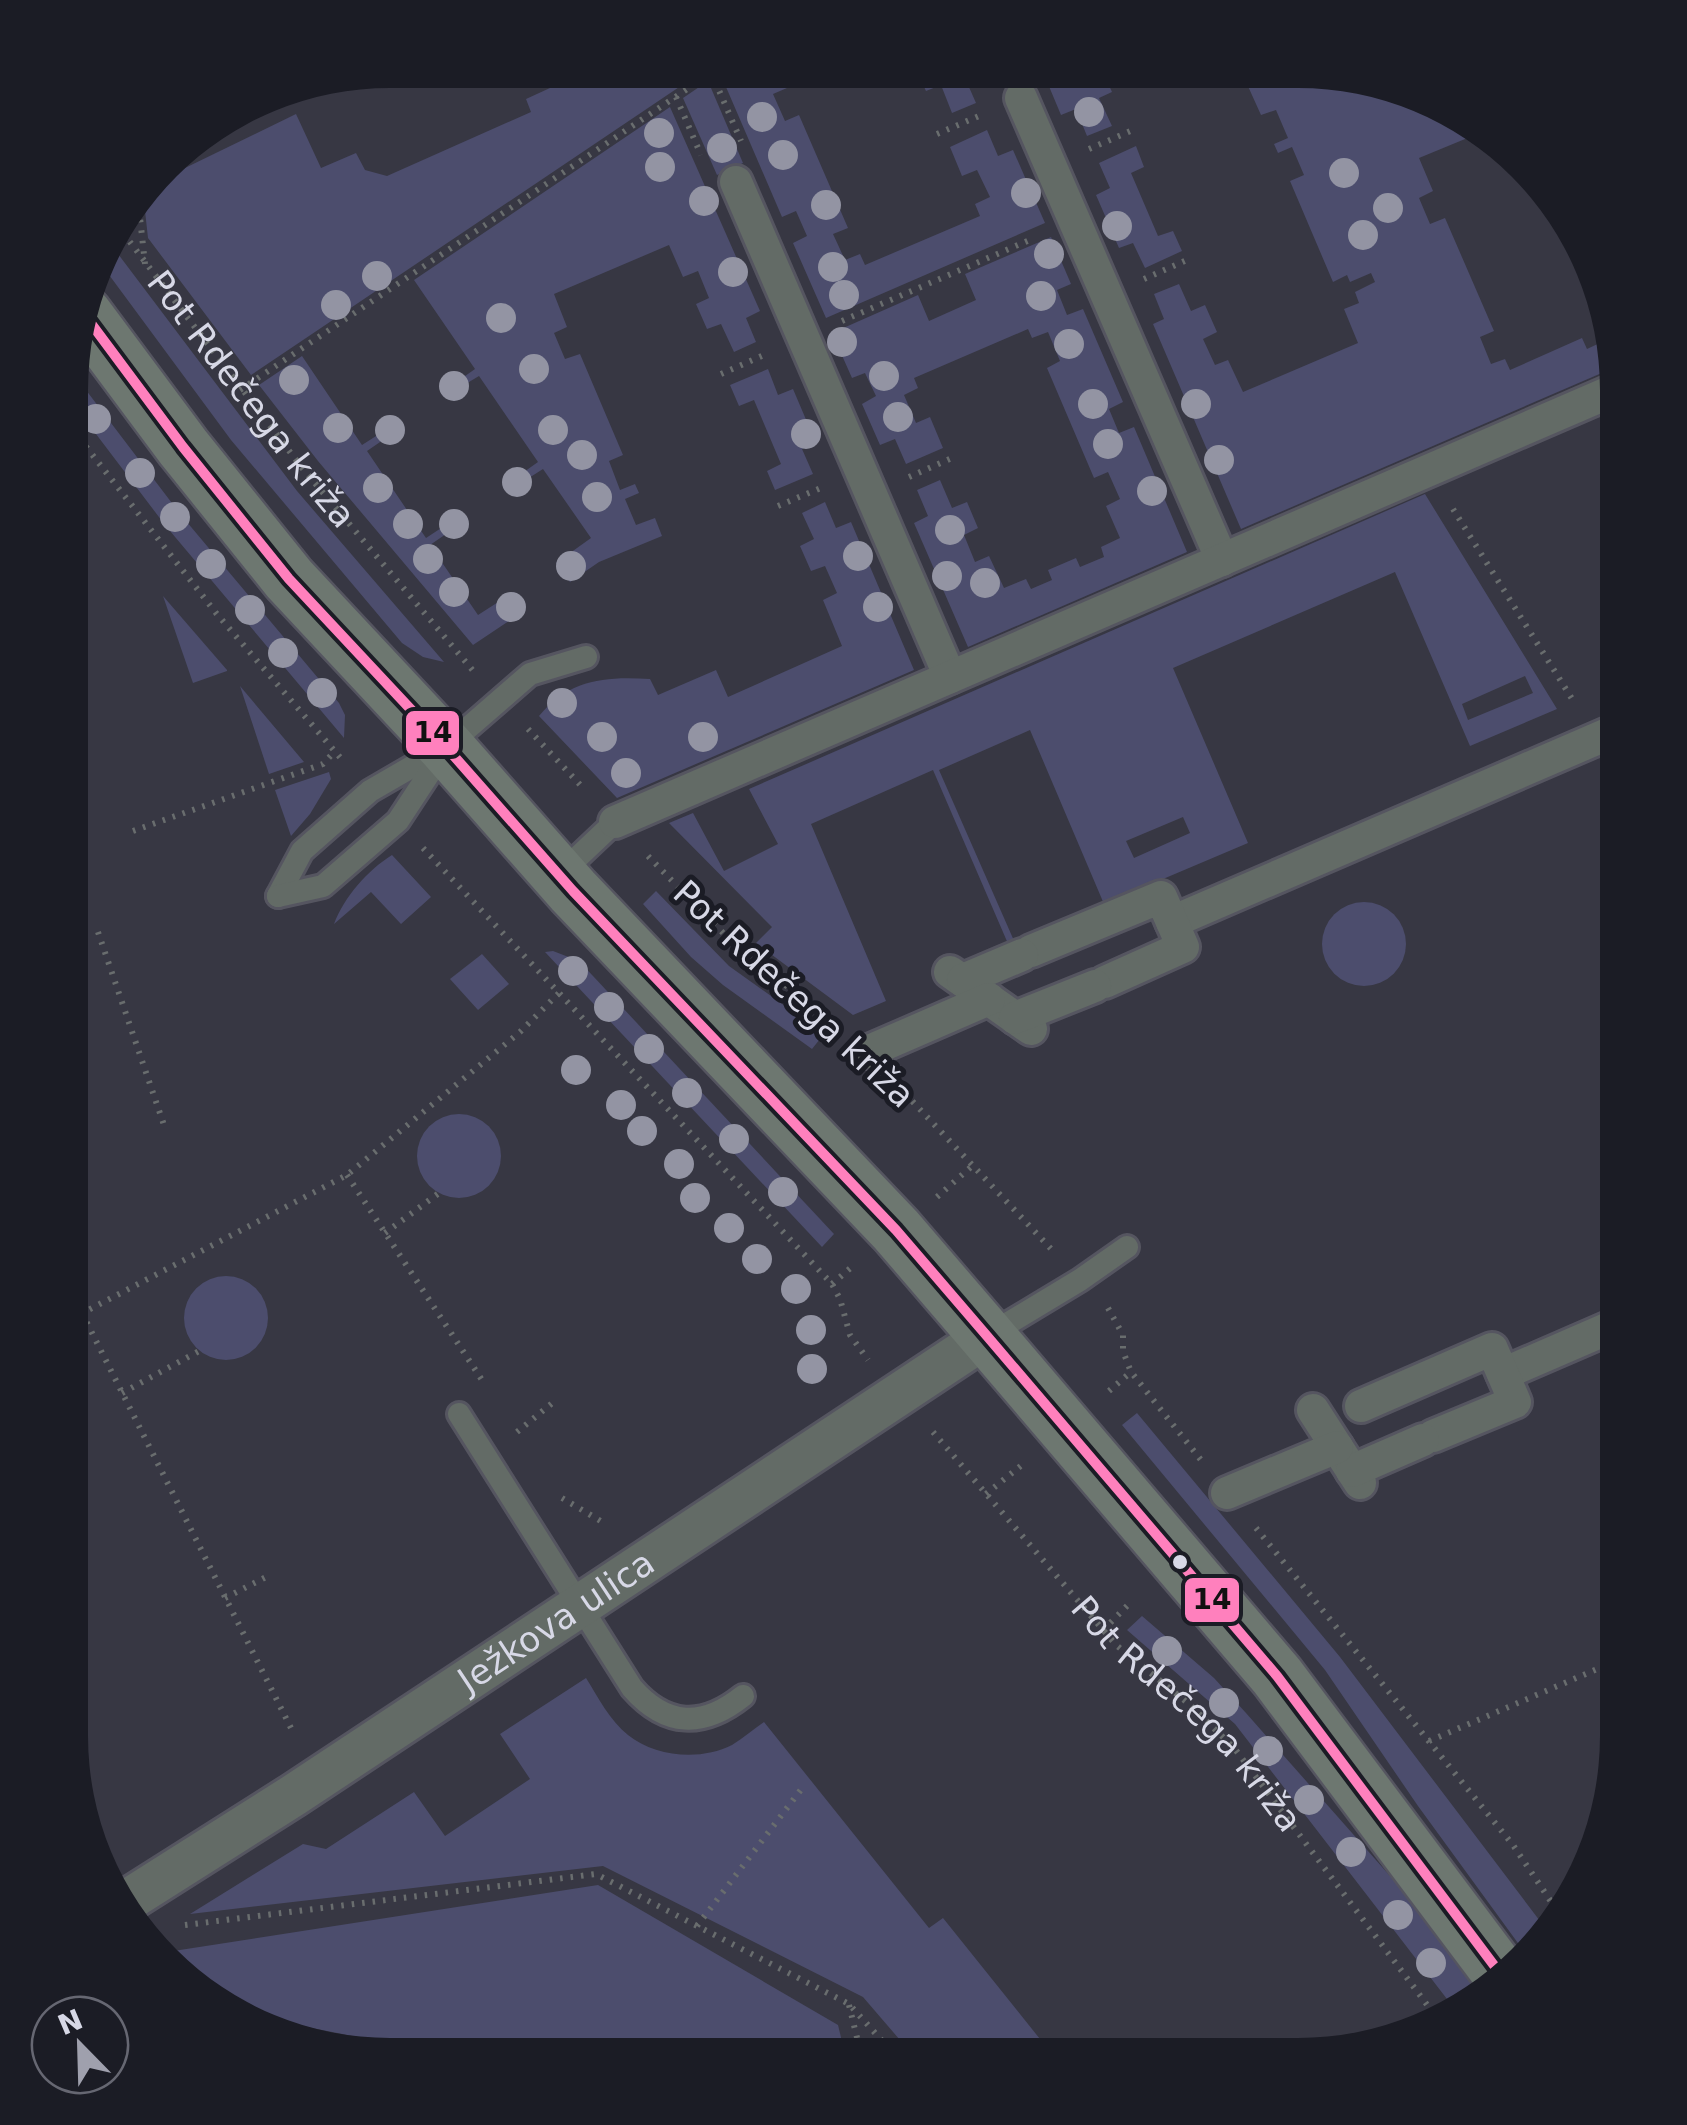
<svg xmlns="http://www.w3.org/2000/svg" width="1687" height="2125" font-family="'DejaVu Sans',sans-serif">
	<style>
		.green { fill: #4c4d6d; fill-rule: evenodd }
		.lines { fill: none; stroke-linecap: round; stroke-linejoin: round }
		.service-casing { stroke: #555560; stroke-width: 28 }
		.pedestrian-casing { stroke: #555560; stroke-width: 38 }
		.minor-casing { stroke: #555560; stroke-width: 48 }
		.secondary-casing { stroke: #555560; stroke-width: 60 }
		.path { stroke: #696d6e; stroke-width: 6; stroke-dasharray: 2.5 8; stroke-linecap: butt }
		.service { stroke: #636b66; stroke-width: 22 }
		.pedestrian { stroke: #636b66; stroke-width: 32 }
		.minor { stroke: #636b66; stroke-width: 42 }
		.secondary { stroke: #6d7770; stroke-width: 55 }
		.bus-1-casing { stroke: #1b1c25; stroke-width: 18 }
		.bus-1 { stroke: #ff80bd; stroke-width: 10 }
		.tree { fill: #9394a3 }
		.bus-dot { fill: #d7d8e6; stroke: #1b1c25; stroke-width: 4 }
		.labels { text-anchor: middle; dominant-baseline: central; stroke-width: 10; stroke-linejoin: round; paint-order: stroke }
		.street-label { font-size: 35px; fill: #d7d8e6; stroke: #1b1c25 }
		.line-badge { stroke: #1b1c25; stroke-width: 4 }
		.pale-badge-label { font-size: 28px; text-anchor: middle; font-weight: bold; fill: #111 }
	</style>
	<rect width="100%" height="100%" fill="#373743"/>
	<g class="green">
		<polygon points="587,71 703,71 251,375 148,238 143,193 150,185 296,114 321,168 356,153 365,170 387,176 531,112 526,99"/>
		<polygon points="723,71 780,71 787,88 773,94 785,121 799,115 848,228 833,234 845,260 860,254 865,265 980,216 975,204 990,197 977,170 962,176 950,147 987,130 998,156 1013,150 1045,223 826,318 793,243 807,236 796,211 782,217 720,73"/>
		<polygon points="917,72 980,72 965,78 976,103 952,113 941,85 926,91"/>
		<polygon points="1043,72 1103,72 1112,92 1099,98 1112,126 1087,136 1076,109 1061,115"/>
		<polygon points="1242,73 1339,73 1475,124 1482,132 1419,158 1433,191 1419,198 1430,224 1445,218 1494,331 1480,337 1491,364 1505,359 1510,370 1582,338 1587,349 1604,341 1611,369 1241,529 1153,324 1164,319 1154,294 1179,284 1191,311 1205,305 1217,332 1203,339 1215,365 1228,360 1243,392 1358,343 1344,309 1359,303 1355,292 1375,282 1371,273 1350,282 1347,275 1333,282 1290,181 1304,175 1292,147 1278,153 1274,144 1288,138 1276,110 1261,115"/>
		<polygon points="708,81 743,163 717,175 683,98"/>
		<polygon points="670,107 760,311 746,318 756,342 734,352 721,324 707,329 696,304 709,298 698,271 683,277 669,245 554,294 567,327 554,333 565,359 580,354 623,455 609,461 620,490 635,484 639,493 625,499 636,525 655,518 662,536 599,562 570,582 556,563 591,538 543,469 507,492 504,486 538,462 479,376 444,397 441,393 475,369 414,280"/>
		<polygon points="1136,146 1144,167 1131,173 1158,236 1173,231 1182,251 1145,268 1133,243 1119,248 1096,195 1110,188 1099,163"/>
		<polygon points="1051,237 1071,284 1057,290 1067,315 1083,309 1123,402 1109,409 1119,433 1134,427 1187,552 968,647 914,523 928,516 917,490 940,480 952,508 967,502 978,528 964,535 975,562 989,556 1004,588 1026,579 1031,589 1052,580 1048,570 1076,558 1080,567 1104,557 1101,547 1120,538 1106,506 1120,499 1108,472 1094,478 1047,368 1060,361 1048,332 1032,338 1028,329 914,378 918,388 904,395 916,423 930,417 943,448 906,464 895,439 880,445 862,404 876,396 865,373 852,378 832,333 918,295 929,321 976,300 965,274"/>
		<polygon points="109,242 297,491 444,662 423,657 402,643 231,440 101,264"/>
		<polygon points="302,356 362,445 398,422 402,427 367,451 426,538 461,515 465,521 430,545 478,615 514,592 524,611 473,645 318,461 259,385"/>
		<polygon points="768,369 778,395 793,389 816,443 802,449 813,474 775,490 767,471 781,464 754,400 739,406 730,385"/>
		<polygon points="73,373 181,515 339,703 345,715 344,738 165,525 74,405"/>
		<path d="M1425,494L1557,709L1470,746L1395,572L1173,668L1248,843L1104,904L1030,730L939,770L1015,943L1009,946L933,770L811,824L886,1001L853,1015L756,943L772,927L669,823L693,813L724,871L778,844L749,789ZM1525,676L1533,693L1468,720L1462,704ZM1183,817L1190,833L1134,858L1126,841Z"/>
		<path d="M825,502L836,528L851,522L914,670L617,798L539,716C569,679 606,676 650,679L658,695L716,670L728,697L842,646L823,600L837,593L825,566L811,571L800,546L814,539L802,513Z"/>
		<polygon points="163,596 227,670 227,671 193,683"/>
		<polygon points="240,686 304,762 269,774"/>
		<polygon points="329,772 331,779 310,814 291,836 275,790"/>
		<path d="M392,855L431,897L401,924L371,892L334,924C344,897 368,870 392,855Z"/>
		<polygon points="656,891 729,966 824,1034 812,1049 723,985 691,957 643,904"/>
		<circle cx="1364" cy="944" r="42"/>
		<polygon points="553,951 579,961 834,1234 822,1247 545,952"/>
		<polygon points="482,954 509,984 478,1010 450,979"/>
		<circle cx="459" cy="1156" r="42"/>
		<circle cx="226" cy="1318" r="42"/>
		<polygon points="1137,1413 1340,1657 1546,1929 1523,1950 1418,1806 1325,1670 1122,1425"/>
		<polygon points="1142,1616 1214,1678 1246,1713 1398,1885 1479,1991 1457,2012 1235,1724 1127,1630"/>
		<path d="M586,1678C598,1697 610,1721 628,1735C655,1757 701,1761 732,1745C743,1738 754,1729 764,1722L929,1928L943,1918L1052,2054H912L863,1997L603,1866L190,1914L303,1844L326,1849L414,1792L445,1836L530,1779L500,1734Z"/>
		<polygon points="598,1885 838,2025 845,2054 444,2054 261,2018 213,2001 167,1952"/>
	</g>
	<g class="lines">
		<g class="service-casing">
			<g id="service">
				<polyline points="559,875 615,822"/>
				<polyline points="278,896 302,851 370,791 446,747 530,674 586,657"/>
				<polyline points="278,896 323,886 398,821 442,754"/>
				<polyline points="987,1336 1080,1280 1127,1247"/>
				<path d="M459,1414L632,1688C666,1727 703,1728 743,1696"/>
			</g>
		</g>
		<g class="pedestrian-casing">
			<g id="pedestrian">
				<polyline points="1021,98 1222,560"/>
				<polyline points="736,182 950,677"/>
				<polyline points="615,822 1617,389"/>
				<polyline points="1172,922 1617,730"/>
				<polyline points="1031,951 1161,897 1183,947 1105,982"/>
				<polyline points="950,972 1031,1029"/>
				<polyline points="963,980 1022,955"/>
				<polyline points="1015,1018 1095,986"/>
				<polyline points="867,1052 989,999"/>
				<polyline points="1503,1374 1616,1325"/>
				<polyline points="1361,1406 1492,1349 1515,1402 1433,1436"/>
				<polyline points="1313,1410 1360,1483"/>
				<polyline points="1352,1471 1423,1440"/>
				<polyline points="1227,1493 1337,1447"/>
			</g>
		</g>
		<g class="minor-casing">
			<g id="minor">
				<path id="s3" d="M122,1904L294,1795L987,1336"/>
			</g>
		</g>
		<g class="secondary-casing">
			<polyline id="secondary" points="84,314 183,447 289,579 446,747 573,891 896,1230 987,1336 1277,1676 1499,1972"/>
		</g>
		<g class="path">
			<polyline points="711,72 741,141"/>
			<polyline points="676,97 701,155"/>
			<polyline points="937,134 979,116"/>
			<polyline points="1089,149 1133,130"/>
			<polyline points="138,199 145,264"/>
			<path id="s1" d="M117,225L303,469L475,673"/>
			<polyline points="1144,279 1189,259"/>
			<polyline points="842,321 1032,239"/>
			<polyline points="721,374 762,356"/>
			<polyline points="240,390 714,71"/>
			<polyline points="73,430 216,613 344,762"/>
			<polyline points="909,477 954,457"/>
			<polyline points="778,506 823,487"/>
			<polyline points="1453,509 1574,702"/>
			<polyline points="528,729 585,790"/>
			<polyline points="133,831 323,764 335,751"/>
			<polyline points="423,848 832,1284 840,1299 850,1335 868,1360"/>
			<polyline points="648,856 726,936 835,1026"/>
			<polyline points="98,932 165,1128"/>
			<polyline points="898,1086 1054,1252"/>
			<polyline points="347,1175 482,1380"/>
			<polyline points="937,1197 972,1166"/>
			<polyline points="385,1233 439,1193"/>
			<polyline points="832,1284 854,1265"/>
			<polyline points="1108,1308 1123,1335 1123,1351 1131,1372 1201,1460"/>
			<polyline points="82,1313 292,1730"/>
			<polyline points="71,1319 347,1175 520,1032 560,992"/>
			<polyline points="1109,1391 1131,1372"/>
			<polyline points="122,1393 199,1351"/>
			<polyline points="517,1432 556,1400"/>
			<path id="s2" d="M933,1432L1116,1645L1189,1704L1235,1749L1437,2018"/>
			<polyline points="986,1494 1023,1464"/>
			<polyline points="562,1498 604,1523"/>
			<polyline points="1256,1528 1513,1845 1560,1915"/>
			<polyline points="225,1598 270,1575"/>
			<polyline points="1103,1630 1130,1603"/>
			<polyline points="1429,1741 1616,1661"/>
			<polyline points="185,1925 596,1874 849,2004 894,2054"/>
			<polyline points="697,1926 803,1787"/>
			<polyline points="849,2005 861,2054"/>
			<polyline points="346,2047 390,2054"/>
		</g>
		<use href="#service" class="service"/>
		<use href="#pedestrian" class="pedestrian"/>
		<use href="#minor" class="minor"/>
		<use href="#secondary" class="secondary"/>
		<g class="bus-1-casing">
			<polyline id="bus-1" points="84,314 183,447 289,579 446,747 573,891 896,1230 987,1336 1277,1676 1499,1972"/>
		</g>
		<use href="#bus-1" class="bus-1"/>
	</g>
	<g class="tree">
		<circle cx="1089" cy="112" r="15"/>
		<circle cx="762" cy="117" r="15"/>
		<circle cx="659" cy="133" r="15"/>
		<circle cx="722" cy="148" r="15"/>
		<circle cx="783" cy="155" r="15"/>
		<circle cx="660" cy="167" r="15"/>
		<circle cx="1344" cy="173" r="15"/>
		<circle cx="1026" cy="193" r="15"/>
		<circle cx="704" cy="201" r="15"/>
		<circle cx="826" cy="205" r="15"/>
		<circle cx="1388" cy="208" r="15"/>
		<circle cx="1117" cy="226" r="15"/>
		<circle cx="1363" cy="235" r="15"/>
		<circle cx="1049" cy="254" r="15"/>
		<circle cx="833" cy="267" r="15"/>
		<circle cx="733" cy="272" r="15"/>
		<circle cx="377" cy="276" r="15"/>
		<circle cx="844" cy="295" r="15"/>
		<circle cx="1041" cy="296" r="15"/>
		<circle cx="336" cy="305" r="15"/>
		<circle cx="501" cy="318" r="15"/>
		<circle cx="842" cy="342" r="15"/>
		<circle cx="1069" cy="344" r="15"/>
		<circle cx="534" cy="369" r="15"/>
		<circle cx="884" cy="376" r="15"/>
		<circle cx="294" cy="380" r="15"/>
		<circle cx="454" cy="386" r="15"/>
		<circle cx="1093" cy="404" r="15"/>
		<circle cx="1196" cy="404" r="15"/>
		<circle cx="898" cy="417" r="15"/>
		<circle cx="96" cy="419" r="15"/>
		<circle cx="338" cy="428" r="15"/>
		<circle cx="390" cy="430" r="15"/>
		<circle cx="553" cy="430" r="15"/>
		<circle cx="806" cy="434" r="15"/>
		<circle cx="1108" cy="444" r="15"/>
		<circle cx="582" cy="455" r="15"/>
		<circle cx="1219" cy="460" r="15"/>
		<circle cx="140" cy="473" r="15"/>
		<circle cx="517" cy="482" r="15"/>
		<circle cx="378" cy="488" r="15"/>
		<circle cx="1152" cy="491" r="15"/>
		<circle cx="597" cy="497" r="15"/>
		<circle cx="175" cy="517" r="15"/>
		<circle cx="408" cy="524" r="15"/>
		<circle cx="454" cy="524" r="15"/>
		<circle cx="950" cy="530" r="15"/>
		<circle cx="858" cy="556" r="15"/>
		<circle cx="428" cy="559" r="15"/>
		<circle cx="211" cy="564" r="15"/>
		<circle cx="571" cy="566" r="15"/>
		<circle cx="947" cy="576" r="15"/>
		<circle cx="985" cy="583" r="15"/>
		<circle cx="454" cy="592" r="15"/>
		<circle cx="511" cy="607" r="15"/>
		<circle cx="878" cy="607" r="15"/>
		<circle cx="250" cy="610" r="15"/>
		<circle cx="283" cy="653" r="15"/>
		<circle cx="322" cy="693" r="15"/>
		<circle cx="562" cy="703" r="15"/>
		<circle cx="602" cy="737" r="15"/>
		<circle cx="703" cy="737" r="15"/>
		<circle cx="626" cy="773" r="15"/>
		<circle cx="573" cy="971" r="15"/>
		<circle cx="609" cy="1007" r="15"/>
		<circle cx="649" cy="1049" r="15"/>
		<circle cx="576" cy="1070" r="15"/>
		<circle cx="687" cy="1093" r="15"/>
		<circle cx="621" cy="1105" r="15"/>
		<circle cx="642" cy="1131" r="15"/>
		<circle cx="734" cy="1139" r="15"/>
		<circle cx="679" cy="1164" r="15"/>
		<circle cx="783" cy="1192" r="15"/>
		<circle cx="695" cy="1198" r="15"/>
		<circle cx="729" cy="1228" r="15"/>
		<circle cx="757" cy="1259" r="15"/>
		<circle cx="796" cy="1289" r="15"/>
		<circle cx="811" cy="1330" r="15"/>
		<circle cx="812" cy="1369" r="15"/>
		<circle cx="1167" cy="1651" r="15"/>
		<circle cx="1224" cy="1703" r="15"/>
		<circle cx="1268" cy="1751" r="15"/>
		<circle cx="1309" cy="1800" r="15"/>
		<circle cx="1351" cy="1852" r="15"/>
		<circle cx="1398" cy="1915" r="15"/>
		<circle cx="1431" cy="1963" r="15"/>
	</g>
	<circle class="bus-dot" cx="1180" cy="1562" r="9"/>
	<g class="labels">
		<g class="street-label">
			<text stroke="none"><textPath href="#s1" startOffset="220">Pot Rdečega križa</textPath></text>
			<text transform="translate(794 994) rotate(43)">Pot Rdečega križa</text>
			<text stroke="none"><textPath href="#s3" startOffset="518">Ježkova ulica</textPath></text>
			<text stroke="none"><textPath href="#s2" startOffset="380">Pot Rdečega križa</textPath></text>
		</g>
	</g>
	<path d="M0 0H1687V2125H0ZM390 88H1298A302 302 0 0 1 1600 390V1736A302 302 0 0 1 1298 2038H390A302 302 0 0 1 88 1736V390A302 302 0 0 1 390 88Z" fill="#1b1c25" fill-rule="evenodd"/>
	<g class="line-badge">
		<rect x="404" y="709" width="57" height="48" rx="10" fill="#ff80bd"/>
		<rect x="1183" y="1576" width="58" height="48" rx="10" fill="#ff80bd"/>
	</g>
	<g class="pale-badge-label">
		<text x="433" y="742">14</text>
		<text x="1212" y="1609">14</text>
	</g>
	<g transform="translate(80 2045) rotate(337)"><circle r="48" fill="#1b1c25" stroke="#666772" stroke-width="2.5"/>
	<path d="M0-8L18 38L0 25L-18 38Z" fill="#9fa0ad"/>
	<text y="-15" font-size="28" font-weight="bold" text-anchor="middle" fill="#d7d8e6">N</text>
	</g>
</svg>
